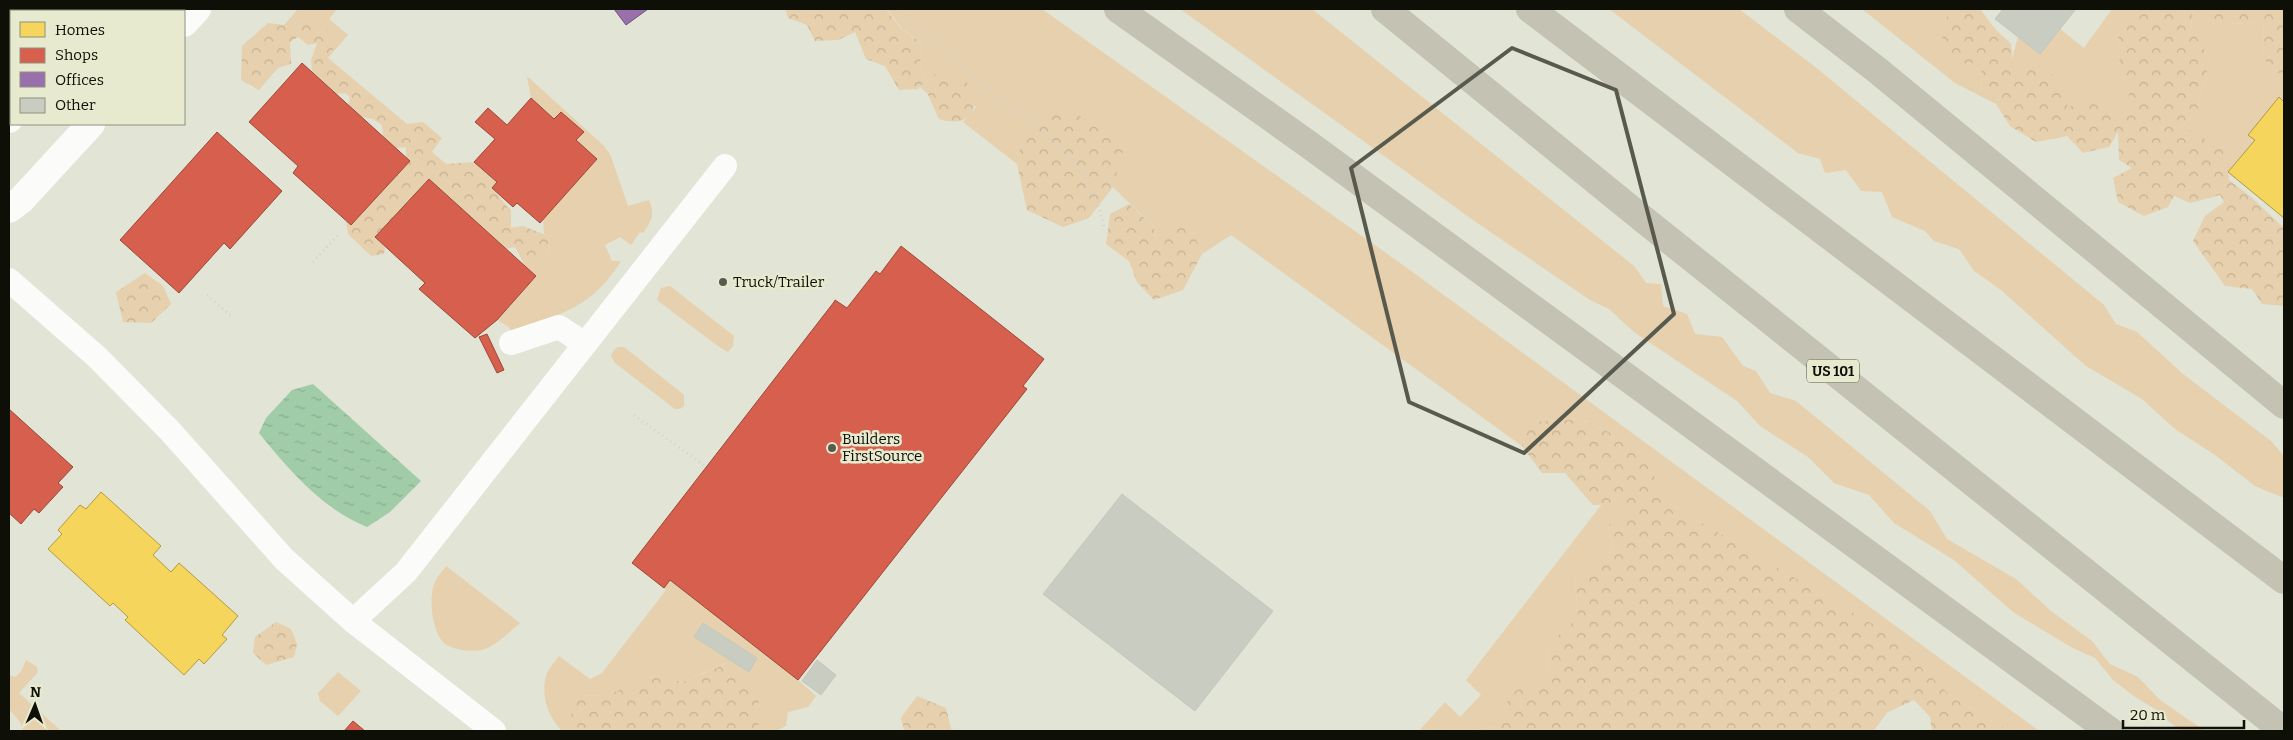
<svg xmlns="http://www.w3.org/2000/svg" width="2293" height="740" font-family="Bitter,serif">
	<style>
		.green { fill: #e6d0ad; fill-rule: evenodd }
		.forest { fill: url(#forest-crowns) }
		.water { fill: url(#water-ripples) }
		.homes { fill: #f6d55c; stroke: #b09a42 }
		.shops { fill: #d6604d; stroke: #9a4838 }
		.offices { fill: #9970ab; stroke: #6f537a }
		.building { fill: #c9cdc1; stroke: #c4c7bc }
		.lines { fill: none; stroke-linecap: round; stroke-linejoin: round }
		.path { stroke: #d2d2cd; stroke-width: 3; stroke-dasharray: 1 4; stroke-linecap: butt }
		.lane { stroke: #fbfbf9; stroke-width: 24 }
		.secondary { stroke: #fbfbf9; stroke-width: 28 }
		.highway { stroke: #c4c2b3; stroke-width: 28 }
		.marked { fill: none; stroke: #585a4e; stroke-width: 4; stroke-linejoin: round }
		.poi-dot { fill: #585a4e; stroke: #e7eacf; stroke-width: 2 }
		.labels { text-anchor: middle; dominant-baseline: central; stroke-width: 5; stroke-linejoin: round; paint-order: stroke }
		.shield { fill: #e7eacf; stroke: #4f5142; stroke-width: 1 }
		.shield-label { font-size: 14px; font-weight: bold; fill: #0e0f06 }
		.poi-label { font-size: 15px; fill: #0e0f06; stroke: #e7eacf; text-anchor: start }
	</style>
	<defs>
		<pattern id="forest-crowns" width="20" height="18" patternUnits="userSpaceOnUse" patternTransform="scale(1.25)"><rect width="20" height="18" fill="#e6d0ad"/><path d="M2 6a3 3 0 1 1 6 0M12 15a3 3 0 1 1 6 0" fill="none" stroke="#c4b193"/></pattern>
		<pattern id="water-ripples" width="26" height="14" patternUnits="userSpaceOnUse" patternTransform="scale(1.25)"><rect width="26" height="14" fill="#a1cca8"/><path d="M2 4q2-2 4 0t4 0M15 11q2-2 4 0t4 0" fill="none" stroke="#89ae8f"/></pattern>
	</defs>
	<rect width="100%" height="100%" fill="#e2e4d5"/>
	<g class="green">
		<polygon points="298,9 337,9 329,19 348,35 328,58 338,41 284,25"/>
		<polygon points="887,9 1042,9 1407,268 2039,731 2009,731 1951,696 1881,629 1675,507 1632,443 1581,419 1529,422 1522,446 1231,235 1202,254 1193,232 1156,240 1154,227 1113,187 1123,147 1022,141 1017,164 963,122 976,107 935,74 927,93 920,87 926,81 920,66 922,43 902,29"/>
		<polygon points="1180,9 1312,9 1634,266 1646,283 1661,284 1663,306 1687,314 1695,334 1722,337 1743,366 1756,371 1770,393 1796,401 1930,511 1947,539 2016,579 2051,611 2092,641 2110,664 2138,677 2160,700 2205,731 2181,731 2167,720 2160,712 2135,697 2113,680 2095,658 2071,647 2013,612 1954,560 1894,523 1869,495 1834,483 1808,457 1760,426 1737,401 1634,332 1609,309 1590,300 1473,220"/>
		<polygon points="1609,9 1739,9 1814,66 2104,305 2116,324 2137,332 2183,374 2271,441 2284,456 2284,498 2255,486 2215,455 2175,429 2142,399 2086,366 2001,290 1974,271 1959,249 1934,241 1925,231 1892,217 1882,192 1861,191 1846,170 1825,173 1820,159 1798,153"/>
		<polygon points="1862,9 1951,9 1942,26 1955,65 1981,62 1982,91 2000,94 1996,104 1955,83"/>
		<polygon points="2112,9 2148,9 2118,31 2120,70 2129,94 2122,120 2068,108 2012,70 2012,59 2018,37 2040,54 2060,29 2084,48"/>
		<polygon points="2193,10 2226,24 2264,22 2262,58 2284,79 2284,102 2279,98 2249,135 2255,140 2228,172 2182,126 2197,111 2210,59 2191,27"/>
		<path d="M527,76L603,145L610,154L628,206L649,200C655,214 652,221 643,233L640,232L631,245L620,237L605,245L612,261H621C590,310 562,313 511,331L509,327L497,320L536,277L527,269L549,259L548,236L544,234L543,218L576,140L584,132L561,112L554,119L531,98Z"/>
		<polygon points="670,286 734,336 733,346 728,352 719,347 657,300 661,288"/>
		<polygon points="618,347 624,347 684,395 684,406 680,409 675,409 615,363 611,356 613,351"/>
		<polygon points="1602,504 1622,504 1630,511 1608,525 1613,549 1575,579 1578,617 1548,645 1549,680 1511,692 1498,727 1460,731 1419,731 1445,702 1460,717 1481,695 1466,680"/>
		<path d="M446,566L520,623C509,632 496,646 482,650C471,652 449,650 442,641C432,628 428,596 435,582C437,576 443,571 446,566Z"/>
		<path d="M670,580L798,680L816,696L808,707L788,712L786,726L775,731H751L760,723L725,664L682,682L657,675L607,695L578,696L569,722L582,731H562C548,716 541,697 546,676C548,669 555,662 559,656L590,679L602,673L666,590L664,588ZM703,623L757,658L749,672L694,637Z"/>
		<polygon points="26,660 37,667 38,672 19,693 61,731 23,731 20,722 9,709 9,675 15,677 21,672"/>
		<polygon points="338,672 361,691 338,716 320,701 318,693"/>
	</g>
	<g class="forest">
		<polygon points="785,9 886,9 901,29 922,43 920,66 926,81 918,89 899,90 885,66 866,59 855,32 838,40 815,41 807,25 788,18"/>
		<polygon points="1951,9 1980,9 1995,29 2011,44 2013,70 2035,63 2061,80 2068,108 2090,95 2121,119 2129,94 2120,70 2118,31 2148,9 2284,9 2284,79 2262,58 2264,22 2226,24 2193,11 2191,27 2210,59 2197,111 2182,126 2226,152 2229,180 2251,197 2284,228 2284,306 2262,304 2252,289 2225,286 2193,241 2205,216 2224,202 2220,195 2190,203 2174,196 2168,207 2144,216 2118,202 2113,178 2132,168 2119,160 2118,132 2109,147 2083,153 2067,136 2036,142 2010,126 1996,104 2000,95 1982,91 1981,62 1955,65 1943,53 1942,26"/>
		<polygon points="304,16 325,27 338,41 328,58 407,124 423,122 442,138 432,152 446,164 474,162 497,182 492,188 511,211 511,228 523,226 548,236 549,259 527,269 515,247 506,249 375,237 385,247 384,254 371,256 348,234 346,221 351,225 409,161 406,157 406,147 395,148 383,136 382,125 373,119 362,117 348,106 350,97 345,93 336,94 312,72 311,60 317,43 308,45 298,37 290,42 291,64 278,68 259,90 241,80 242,46 268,23 284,25"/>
		<path d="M934,74L959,76L976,90C975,116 966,127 939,119L927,93Z"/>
		<polygon points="1050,115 1080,116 1124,147 1113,187 1089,218 1063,227 1027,210 1017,164 1021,141"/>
		<polygon points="1129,204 1154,227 1156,240 1182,224 1193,232 1202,254 1183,290 1154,300 1137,282 1129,261 1106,244 1110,214"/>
		<polygon points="145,273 163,286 171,304 151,323 123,322 116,292"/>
		<polygon points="1581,419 1632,443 1675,507 1881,629 1951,696 2009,731 1932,731 1930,717 1914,700 1888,712 1873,731 1460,731 1498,727 1511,692 1549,680 1548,645 1578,617 1575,579 1613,549 1608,525 1630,511 1622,504 1593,505 1565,473 1542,473 1522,446 1528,422"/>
		<polygon points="276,622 291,629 297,644 294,657 266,665 253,653 255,637"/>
		<polygon points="726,664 758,690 760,723 751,731 582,731 569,722 577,696 607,695 657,675 682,682"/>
		<polygon points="917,696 946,708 951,729 956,731 903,731 904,729 901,718"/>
	</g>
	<path class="water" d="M313,384L421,481L390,512L367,527C322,509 289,470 259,433L266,418L292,390Z"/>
	<g class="homes">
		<polygon points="2279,97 2284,102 2284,218 2228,172 2255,140 2248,135"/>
		<polygon points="101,492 161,546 153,555 171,572 179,563 238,616 222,635 227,639 204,664 199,659 184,675 125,620 128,617 113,603 110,606 48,549 62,534 58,530 80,505 86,509"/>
	</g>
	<g class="shops">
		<polygon points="302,63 410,161 351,225 293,173 298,166 249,122"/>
		<polygon points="531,98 554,119 561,112 584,132 576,140 597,159 540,223 517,203 513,207 492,188 497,182 474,162 495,139 475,122 488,108 507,125"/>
		<polygon points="217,132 282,191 230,249 224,243 179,293 120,240"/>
		<polygon points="429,179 536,276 497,320 475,338 419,289 425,283 375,237"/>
		<polygon points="901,246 1044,359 1023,386 1027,389 798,680 670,580 664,588 632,563 834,302 835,300 847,308 876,271 880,274"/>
		<polygon points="487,334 504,370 497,373 479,337"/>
		<polygon points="9,409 73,467 58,483 63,487 39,513 34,509 21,524 9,513"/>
		<polygon points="353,721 365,731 344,731"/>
	</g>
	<polygon class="offices" points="614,9 648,9 626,25"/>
	<g class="building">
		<polygon points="2003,9 2076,9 2040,54 1995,19"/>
		<polygon points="1122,494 1273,611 1195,711 1043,594"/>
		<polygon points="703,623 757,658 749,672 694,637"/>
		<polygon points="817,660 836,675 821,695 802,681"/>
	</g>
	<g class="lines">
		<g class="path">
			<polyline points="896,9 952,59 1025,118 1083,172 1100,210 1104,228"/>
			<polyline points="313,262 340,233"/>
			<polyline points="207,295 231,316"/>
			<polyline points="634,415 706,467"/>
		</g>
		<g class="lane">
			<polyline points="9,280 97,357 170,431 284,559 353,621 494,731"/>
			<polyline points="511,343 559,327 585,344"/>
			<polyline points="353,621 406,572 725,166"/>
		</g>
		<g class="secondary">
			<polyline points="102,11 104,9"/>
			<polyline points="184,23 197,9"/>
			<polyline points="9,119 11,116"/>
			<polyline points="9,209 21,200 91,124"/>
		</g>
		<g class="highway">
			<polyline points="1118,9 1308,144 2110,731"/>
			<polyline points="1385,9 1643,219 2284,731"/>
			<polyline points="1530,9 2284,580"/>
			<polyline points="1798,9 1877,70 2284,405"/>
		</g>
	</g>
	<path class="marked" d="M1512,48L1616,90L1674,314L1524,453L1409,402L1351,168Z"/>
	<g class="poi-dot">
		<circle cx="723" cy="282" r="5"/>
		<circle cx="832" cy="448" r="5"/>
	</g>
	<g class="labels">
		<rect class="shield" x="1807" y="359.5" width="52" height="23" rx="4"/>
		<g class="shield-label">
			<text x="1833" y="371">US 101</text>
		</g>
		<g class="poi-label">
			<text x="733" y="282">Truck/Trailer</text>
			<text x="842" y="439">Builders<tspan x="842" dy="17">FirstSource</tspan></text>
		</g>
	</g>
	<rect width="2293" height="740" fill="none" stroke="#0e0f06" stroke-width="20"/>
	<rect x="10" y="10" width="175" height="115" fill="#e7eacf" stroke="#90927f"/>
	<rect x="20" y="22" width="25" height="15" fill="#f6d55c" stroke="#90927f"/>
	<text x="55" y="35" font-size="15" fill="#0e0f06">Homes</text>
	<rect x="20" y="48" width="25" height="15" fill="#d6604d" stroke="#90927f"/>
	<text x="55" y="60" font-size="15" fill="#0e0f06">Shops</text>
	<rect x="20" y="72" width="25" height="15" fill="#9970ab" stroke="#90927f"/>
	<text x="55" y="85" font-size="15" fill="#0e0f06">Offices</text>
	<rect x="20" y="98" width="25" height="15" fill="#c9cdc1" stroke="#90927f"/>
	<text x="55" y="110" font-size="15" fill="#0e0f06">Other</text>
	<g transform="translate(35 705) rotate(2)" stroke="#e7eacf" stroke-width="4" paint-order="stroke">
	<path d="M0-4L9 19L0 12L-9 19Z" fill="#0e0f06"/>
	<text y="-8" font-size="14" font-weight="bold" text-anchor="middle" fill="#0e0f06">N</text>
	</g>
	<path d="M2123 720v8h121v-8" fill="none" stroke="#0e0f06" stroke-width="2.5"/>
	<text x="2130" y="720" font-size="15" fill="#0e0f06" stroke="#e7eacf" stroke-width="4" paint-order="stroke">20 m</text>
</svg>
